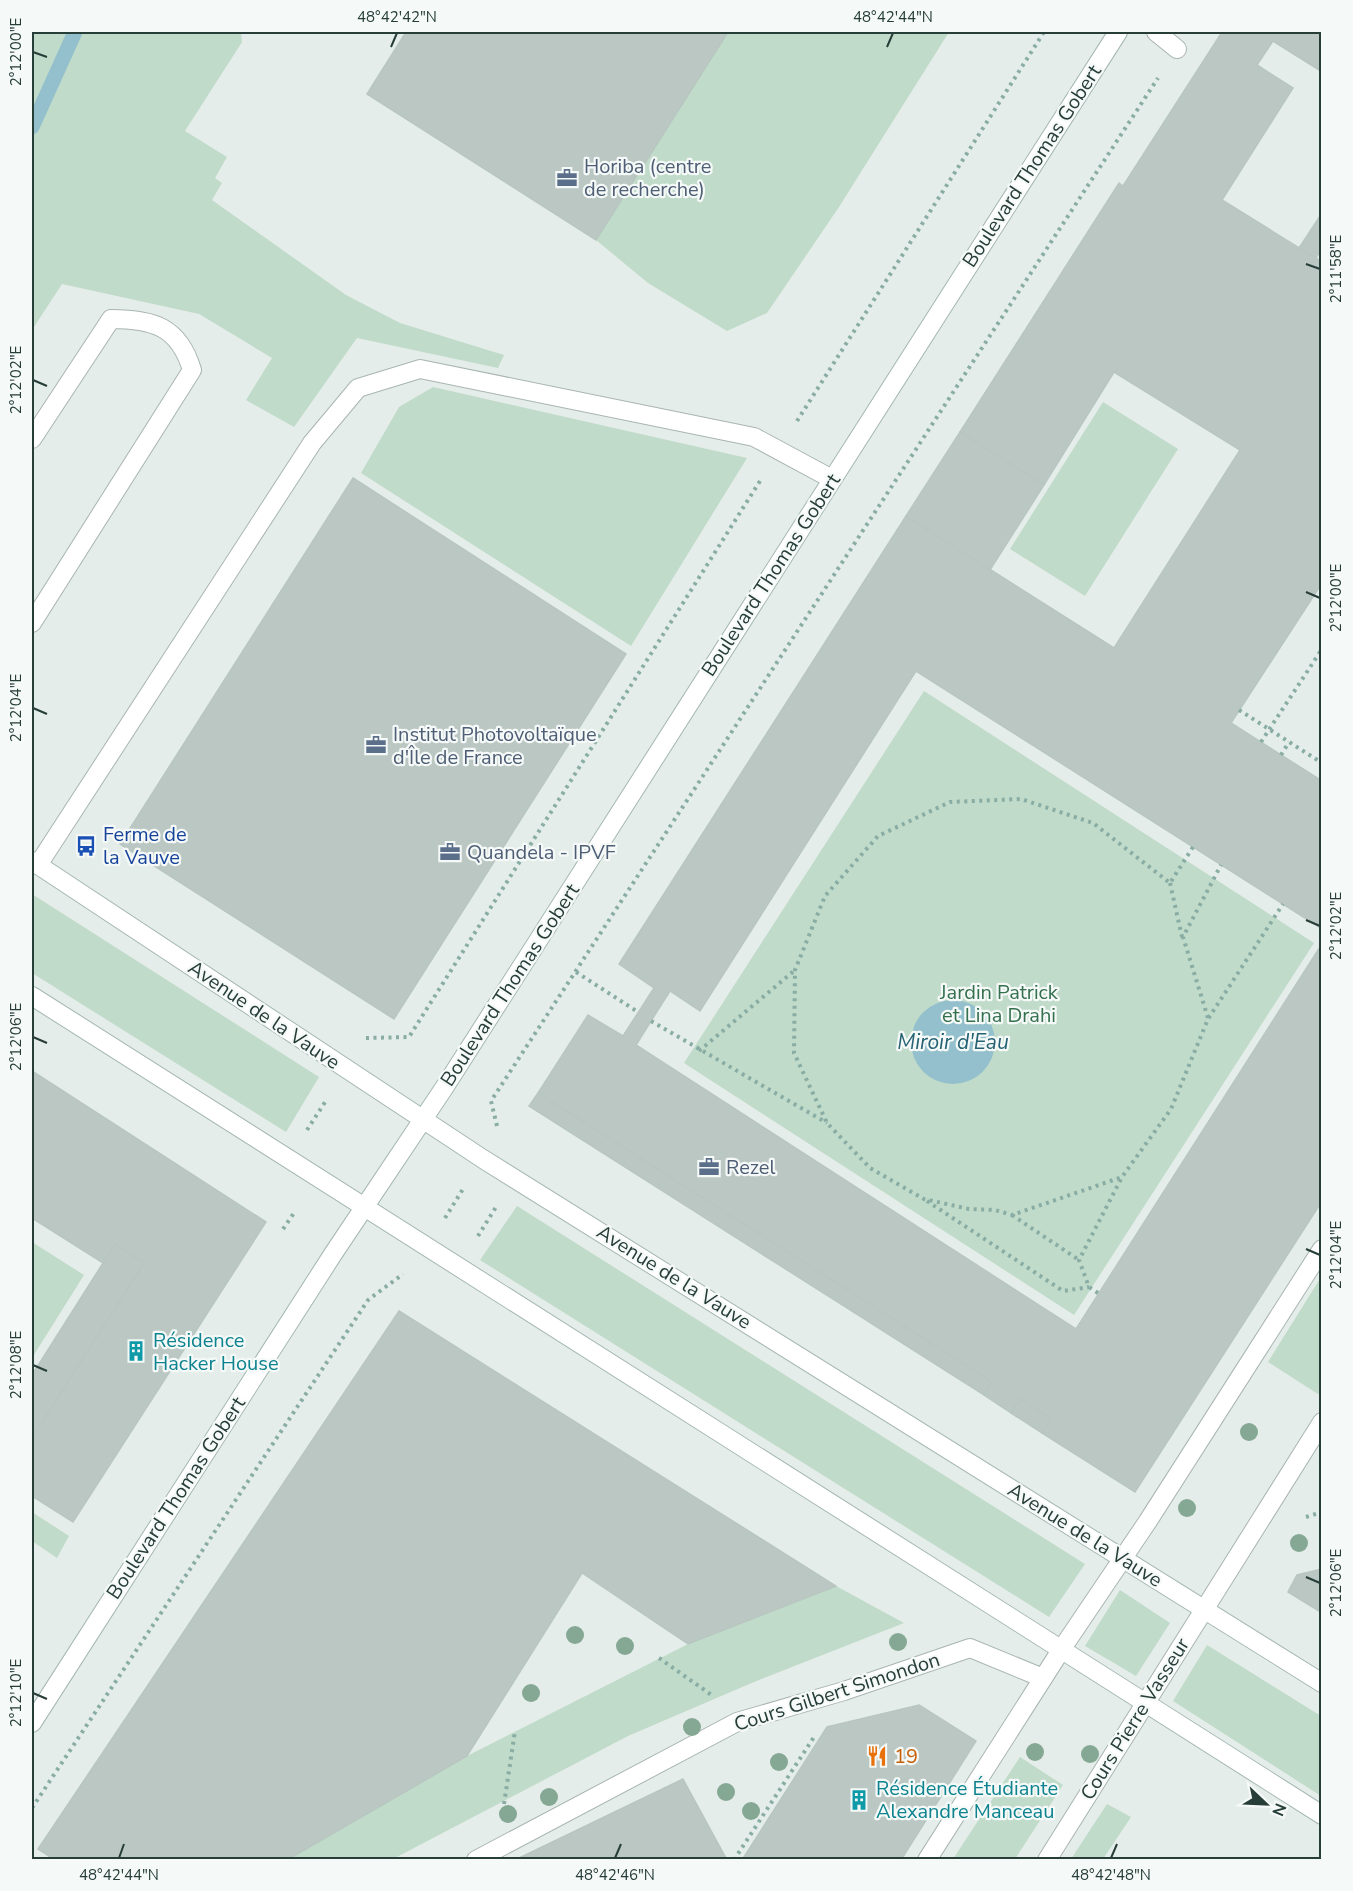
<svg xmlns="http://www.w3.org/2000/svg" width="1353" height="1891" font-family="'Nunito Sans',sans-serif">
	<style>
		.green { fill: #c0dbc9 }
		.water { fill: #93c0cc }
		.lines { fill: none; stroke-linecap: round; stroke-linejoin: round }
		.stream { stroke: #93c0cc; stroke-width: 15 }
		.building { fill: #bbc7c3; stroke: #b8c6c1; stroke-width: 1.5 }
		.lane-casing { stroke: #a8b5b1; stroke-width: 20 }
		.street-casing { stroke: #a8b5b1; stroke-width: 20 }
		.secondary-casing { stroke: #a4b7b2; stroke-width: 20 }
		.path { stroke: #89ada4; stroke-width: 4; stroke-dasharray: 3 4.5; stroke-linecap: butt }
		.lane { stroke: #fff; stroke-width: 18 }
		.street { stroke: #fff; stroke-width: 18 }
		.secondary { stroke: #fff; stroke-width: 18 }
		.tree { fill: #84a894 }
		.ticks { fill: none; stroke: #263d38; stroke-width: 2 }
		.labels { text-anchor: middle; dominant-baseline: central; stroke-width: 4.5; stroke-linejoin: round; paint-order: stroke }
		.service-label { font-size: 20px; fill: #4e5e75; stroke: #f5f9f8; text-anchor: start }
		.street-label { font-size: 20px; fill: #263d38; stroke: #f5f9f8 }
		.transit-label { font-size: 20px; fill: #164399; stroke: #f5f9f8; text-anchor: start }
		.park-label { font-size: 20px; fill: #34704e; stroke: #f5f9f8 }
		.culture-label { font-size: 20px; fill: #0d838f; stroke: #f5f9f8; text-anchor: start }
		.food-label { font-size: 20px; fill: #c56008; stroke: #f5f9f8; text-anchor: start }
		.water-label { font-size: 21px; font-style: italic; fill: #256273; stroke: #f5f9f8 }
		.neatline { fill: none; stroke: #263d38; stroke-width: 2 }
		.ticks-label { font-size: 15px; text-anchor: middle; fill: #263d38 }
	</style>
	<rect width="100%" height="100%" fill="#e5edea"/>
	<g class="green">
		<polygon points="32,32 241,32 242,42 185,131 227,157 215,178 222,183 212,200 346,295 400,323 504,355 498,368 357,338 294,427 246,400 272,358 199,314 62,284 32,330"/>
		<polygon points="727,32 949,32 839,207 767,313 727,331 648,283 596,240"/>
		<polygon points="433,387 747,458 631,646 361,473 399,407"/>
		<polygon points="1103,402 1178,449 1085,596 1010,549"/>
		<polygon points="924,691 1314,943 1074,1315 684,1063"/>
		<polygon points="32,894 319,1077 286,1132 32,973"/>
		<polygon points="517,1206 1085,1564 1049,1617 480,1260"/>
		<polygon points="32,1242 84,1275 32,1358"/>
		<polygon points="1321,1277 1322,1389 1318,1394 1268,1362"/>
		<polygon points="32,1512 69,1536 57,1558 32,1541"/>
		<polygon points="836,1586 904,1623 754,1682 628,1736 393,1859 287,1860 467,1756 688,1644"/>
		<polygon points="1120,1590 1170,1623 1136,1676 1085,1646"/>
		<polygon points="1207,1645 1321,1716 1321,1796 1173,1701"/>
		<polygon points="1020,1757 1063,1785 1015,1859 953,1859"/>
		<polygon points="1107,1804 1131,1817 1103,1859 1071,1859"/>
	</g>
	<circle class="water" cx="953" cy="1042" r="42"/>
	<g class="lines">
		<polyline class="stream" points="32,127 75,32"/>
	</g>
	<g class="building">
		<polygon points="406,32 728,32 596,240 367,94"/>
		<polygon points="1222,32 1322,32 1322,72 1273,41 1257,65 1293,88 1222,200 1322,262 1322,583 1231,723 1322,781 1322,929 916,671 700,1011 670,991 636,1045 1076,1329 1320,947 1322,948 1322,1201 1135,1492 1042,1433 1051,1419 1020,1399 1011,1413 984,1395 992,1382 538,1093 588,1015 623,1036 654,988 619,964 906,516 1114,648 1240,450 1114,372 1044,485 960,432 1119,183 1123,186"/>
		<polygon points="1322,213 1322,248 1316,258 1299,248"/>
		<polygon points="960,432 1044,485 990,570 906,516"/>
		<polygon points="353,478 626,654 394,1019 120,844"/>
		<polygon points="32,1071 266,1222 73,1522 32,1496 32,1438 144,1263 115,1244 103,1263 32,1218"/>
		<polygon points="538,1093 992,1382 984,1395 529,1106"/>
		<polygon points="115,1244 144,1263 32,1438 32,1375"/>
		<polygon points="399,1311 836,1586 688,1644 582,1573 467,1756 287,1860 55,1860 38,1849"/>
		<polygon points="1020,1399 1051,1419 1042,1433 1011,1413"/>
		<polygon points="1322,1569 1322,1613 1288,1592 1297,1575"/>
		<polygon points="919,1705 976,1741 901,1860 742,1860 827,1727"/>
		<polygon points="683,1779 727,1860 515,1860"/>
	</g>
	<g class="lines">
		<g class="lane-casing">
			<g id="lane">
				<polyline points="1156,32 1177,49"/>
				<path d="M32,439L111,319C154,319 179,327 192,370L32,623"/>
				<polyline points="38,865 312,443 358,388 420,369 754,437 832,479"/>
			</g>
		</g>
		<g class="street-casing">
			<g id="street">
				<polyline points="476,1860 737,1722 844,1691 970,1648 1043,1678"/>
				<polyline points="927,1860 1063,1647 1148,1521 1322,1249"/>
				<polyline points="1047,1860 1322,1422"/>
			</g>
		</g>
		<g class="secondary-casing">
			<g id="secondary">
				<polyline points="32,861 483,1159 1322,1683"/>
				<path d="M32,996C461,1270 893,1540 1322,1815"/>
				<polyline points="32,1723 333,1254 444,1088 1118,32"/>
			</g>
		</g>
		<g class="path">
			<polyline points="797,421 1044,32"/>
			<polyline points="1239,710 1322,763"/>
			<polyline points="1261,742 1322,649"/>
			<polyline points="1281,755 1289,742"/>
			<polyline points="1193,847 1170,883 1093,823 1021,799 950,802 878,836 825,896 795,970 794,1053 827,1123 870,1168 924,1199 969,1209 995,1210 1012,1215 1122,1177 1171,1109 1208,1019 1283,904"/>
			<polyline points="1170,883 1182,937"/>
			<polyline points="576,972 638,1012"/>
			<polyline points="1208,1018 1183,937 1221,865"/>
			<polyline points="651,1021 827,1123"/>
			<polyline points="366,1038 409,1037 760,481"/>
			<polyline points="699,1051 795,970"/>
			<polyline points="497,1126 491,1101 1158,78"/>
			<polyline points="307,1130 327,1099"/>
			<polyline points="927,1201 1063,1291 1089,1287"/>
			<polyline points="1012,1215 1079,1260"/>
			<polyline points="445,1218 463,1189"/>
			<polyline points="283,1229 294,1213"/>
			<polyline points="478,1236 496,1207"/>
			<polyline points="1098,1293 1089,1287 1079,1260 1122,1177"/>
			<polyline points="1306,1517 1322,1512"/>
			<polyline points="659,1658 713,1696"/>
			<polyline points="504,1804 515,1731"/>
			<polyline points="32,1808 368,1300 403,1274"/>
			<polyline points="734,1860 814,1737"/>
		</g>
		<use href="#lane" class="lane"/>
		<use href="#street" class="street"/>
		<use href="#secondary" class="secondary"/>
	</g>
	<g class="tree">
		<circle cx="1249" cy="1432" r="9"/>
		<circle cx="1187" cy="1508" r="9"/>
		<circle cx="1299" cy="1543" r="9"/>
		<circle cx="575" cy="1635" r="9"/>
		<circle cx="898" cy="1642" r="9"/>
		<circle cx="625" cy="1646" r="9"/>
		<circle cx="531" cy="1693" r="9"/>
		<circle cx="692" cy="1727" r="9"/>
		<circle cx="1035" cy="1752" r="9"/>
		<circle cx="1090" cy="1754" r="9"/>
		<circle cx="779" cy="1762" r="9"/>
		<circle cx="726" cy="1792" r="9"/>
		<circle cx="549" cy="1797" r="9"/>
		<circle cx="751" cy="1811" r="9"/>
		<circle cx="508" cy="1814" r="9"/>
	</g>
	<path class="ticks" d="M391,47L397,33M887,47L893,33M33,52L47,57M1306,264L1320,269M33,380L47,386M1306,592L1320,598M33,708L47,714M1306,920L1320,926M33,1037L47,1043M1306,1249L1320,1255M33,1365L47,1371M1306,1577L1320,1583M33,1693L47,1699M119,1858L124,1844M615,1858L621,1844M1111,1858L1117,1844"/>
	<defs>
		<g id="office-bare" transform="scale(1.62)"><path d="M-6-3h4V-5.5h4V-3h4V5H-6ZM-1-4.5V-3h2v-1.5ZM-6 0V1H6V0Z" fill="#5c6f8a" stroke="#f5f9f8" stroke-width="2.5" paint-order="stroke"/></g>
		<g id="bus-bare" transform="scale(1.62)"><path d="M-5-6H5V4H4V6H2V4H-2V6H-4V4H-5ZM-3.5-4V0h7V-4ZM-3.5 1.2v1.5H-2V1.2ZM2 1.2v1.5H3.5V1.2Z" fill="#1a4fb4" stroke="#f5f9f8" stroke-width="2.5" paint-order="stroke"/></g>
		<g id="building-bare" transform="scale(1.62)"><path d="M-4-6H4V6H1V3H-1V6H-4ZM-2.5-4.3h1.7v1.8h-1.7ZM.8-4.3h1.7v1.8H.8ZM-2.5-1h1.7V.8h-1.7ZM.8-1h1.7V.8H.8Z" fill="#0f9aa8" stroke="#f5f9f8" stroke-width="2.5" paint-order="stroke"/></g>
		<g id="restaurant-bare" transform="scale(1.62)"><path d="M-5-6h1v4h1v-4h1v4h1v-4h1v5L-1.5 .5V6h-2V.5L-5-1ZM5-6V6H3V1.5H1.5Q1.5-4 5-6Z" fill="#e8710a" stroke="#f5f9f8" stroke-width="2.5" paint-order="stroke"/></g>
	</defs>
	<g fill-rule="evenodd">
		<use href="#office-bare" x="567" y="178"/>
		<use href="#office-bare" x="376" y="745"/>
		<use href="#bus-bare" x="86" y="846"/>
		<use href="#office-bare" x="450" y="852"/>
		<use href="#office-bare" x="709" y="1167"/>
		<use href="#building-bare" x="136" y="1351"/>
		<use href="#restaurant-bare" x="877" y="1756"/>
		<use href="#building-bare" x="859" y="1800"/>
	</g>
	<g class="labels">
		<g class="service-label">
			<text x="584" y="166">Horiba (centre<tspan x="584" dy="23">de recherche)</tspan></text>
			<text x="393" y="734">Institut Photovoltaïque<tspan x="393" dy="23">d'Île de France</tspan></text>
			<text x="467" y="852">Quandela - IPVF</text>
			<text x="726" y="1167">Rezel</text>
		</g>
		<g class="street-label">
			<text transform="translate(1032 166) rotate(-57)">Boulevard Thomas Gobert</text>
			<text transform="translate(771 575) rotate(-57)">Boulevard Thomas Gobert</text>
			<text transform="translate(510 985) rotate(-57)">Boulevard Thomas Gobert</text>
			<text transform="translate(264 1015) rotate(34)">Avenue de la Vauve</text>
			<text transform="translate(674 1277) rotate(32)">Avenue de la Vauve</text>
			<text transform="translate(176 1498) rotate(-57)">Boulevard Thomas Gobert</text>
			<text transform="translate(1085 1535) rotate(32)">Avenue de la Vauve</text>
			<text transform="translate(837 1692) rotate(-18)">Cours Gilbert Simondon</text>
			<text transform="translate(1135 1719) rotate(-58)">Cours Pierre Vasseur</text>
		</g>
		<g class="transit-label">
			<text x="103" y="834">Ferme de<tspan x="103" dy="23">la Vauve</tspan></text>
		</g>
		<g class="park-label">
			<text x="999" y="992">Jardin Patrick<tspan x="999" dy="23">et Lina Drahi</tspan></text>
		</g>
		<g class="culture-label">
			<text x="153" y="1340">Résidence<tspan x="153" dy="23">Hacker House</tspan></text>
			<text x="876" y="1788">Résidence Étudiante<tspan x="876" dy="23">Alexandre Manceau</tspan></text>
		</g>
		<g class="food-label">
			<text x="894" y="1756">19</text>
		</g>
		<g class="water-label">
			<text x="953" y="1042">Miroir d'Eau</text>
		</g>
	</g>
	<rect width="1353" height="1891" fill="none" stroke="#f5f9f8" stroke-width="66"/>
	<g transform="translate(1266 1804) rotate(113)" stroke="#f5f9f8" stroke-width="4.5" paint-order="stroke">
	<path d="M0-4.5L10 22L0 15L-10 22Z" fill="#263d38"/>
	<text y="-9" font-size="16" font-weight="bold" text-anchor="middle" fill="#263d38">N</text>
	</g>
	<rect x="33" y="33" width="1287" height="1825" class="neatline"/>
	<g class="ticks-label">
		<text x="397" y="22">48°42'42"N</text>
		<text x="893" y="22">48°42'44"N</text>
		<text transform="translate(16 52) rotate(-90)" y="5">2°12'00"E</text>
		<text transform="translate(1336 269) rotate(-90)" y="5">2°11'58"E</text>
		<text transform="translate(16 380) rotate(-90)" y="5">2°12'02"E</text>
		<text transform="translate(1336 598) rotate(-90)" y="5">2°12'00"E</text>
		<text transform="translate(16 708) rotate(-90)" y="5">2°12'04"E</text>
		<text transform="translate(1336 926) rotate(-90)" y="5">2°12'02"E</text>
		<text transform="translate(16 1037) rotate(-90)" y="5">2°12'06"E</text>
		<text transform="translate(1336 1255) rotate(-90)" y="5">2°12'04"E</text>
		<text transform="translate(16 1365) rotate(-90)" y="5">2°12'08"E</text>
		<text transform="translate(1336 1583) rotate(-90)" y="5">2°12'06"E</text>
		<text transform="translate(16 1693) rotate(-90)" y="5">2°12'10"E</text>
		<text x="119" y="1880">48°42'44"N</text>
		<text x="615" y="1880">48°42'46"N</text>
		<text x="1111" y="1880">48°42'48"N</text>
	</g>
</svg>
